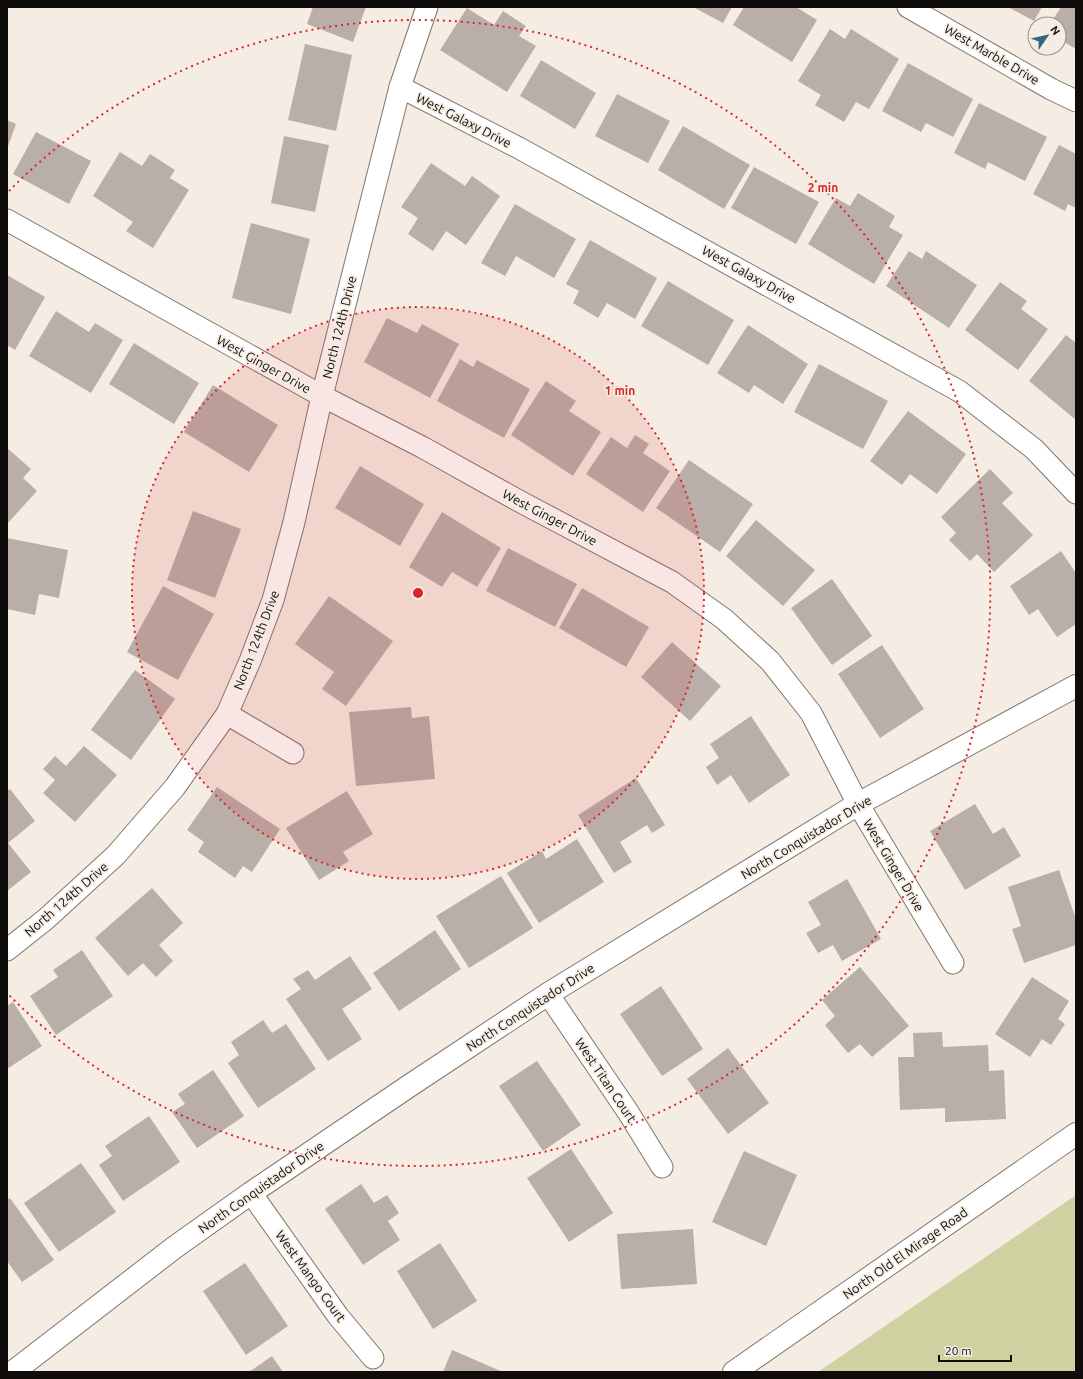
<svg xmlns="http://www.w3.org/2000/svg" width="1083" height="1379" font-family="Ubuntu,sans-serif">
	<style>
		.green { fill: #cfd1a1 }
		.building { fill: #baaea8 }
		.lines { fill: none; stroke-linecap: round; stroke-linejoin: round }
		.street-casing { stroke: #7e776e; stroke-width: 23 }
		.secondary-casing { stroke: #7e776e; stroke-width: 24 }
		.street { stroke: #fff; stroke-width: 21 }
		.secondary { stroke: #fff; stroke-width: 22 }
		.ring { fill: none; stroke: #d62828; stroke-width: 2; stroke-dasharray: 2 4 }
		.labels { text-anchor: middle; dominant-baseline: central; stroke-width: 3.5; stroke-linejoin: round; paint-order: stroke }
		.street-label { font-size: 13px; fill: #0f0c09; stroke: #f5ede3 }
		.centre { fill: #d62828; stroke: #f5ede3; stroke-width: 2 }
		.ring-label { font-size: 12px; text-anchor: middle; font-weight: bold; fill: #d62828; stroke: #f5ede3; stroke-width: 3.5; stroke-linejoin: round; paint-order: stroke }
	</style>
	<rect width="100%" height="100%" fill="#f5ede3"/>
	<polygon class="green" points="1076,1195 1076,1372 818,1372"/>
	<g class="building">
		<polygon points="313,7 366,7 353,42 307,24"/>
		<polygon points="693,7 732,7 723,23"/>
		<polygon points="744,7 796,7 817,20 792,62 733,25"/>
		<polygon points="1008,7 1042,7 1034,21"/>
		<polygon points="1061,7 1076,7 1076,49 1059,39 1059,24 1050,24"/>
		<polygon points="467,8 494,25 503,11 526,26 519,36 536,46 507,92 440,50"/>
		<polygon points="830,29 845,39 851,29 899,59 869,109 856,102 844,122 815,105 821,95 798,81"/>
		<polygon points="305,44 352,55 336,131 288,120"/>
		<polygon points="541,60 596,93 575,129 520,96"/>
		<polygon points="908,63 973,99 953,137 926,123 921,132 882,111"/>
		<polygon points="617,94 670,121 648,163 595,136"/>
		<polygon points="979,103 1047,137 1025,181 988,162 985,169 954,153"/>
		<polygon points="7,120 16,124 7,149"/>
		<polygon points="683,126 750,165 724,209 658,170"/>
		<polygon points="36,132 91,161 69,204 13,174"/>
		<polygon points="284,136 329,145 315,212 271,203"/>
		<polygon points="1059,145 1076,154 1076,208 1068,204 1065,211 1033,194"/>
		<polygon points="120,152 142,166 150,154 175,170 170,178 189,190 153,248 126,231 133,222 93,196"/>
		<polygon points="431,163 465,186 472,176 500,196 466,245 446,231 433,251 408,234 418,218 401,207"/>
		<polygon points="754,167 819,202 796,244 731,208"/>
		<polygon points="858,193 895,216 889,227 903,235 874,284 808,244 836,198 850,206"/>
		<polygon points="515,204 576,239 554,278 516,256 505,276 481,263"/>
		<polygon points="251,223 310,239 291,314 232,298"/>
		<polygon points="590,240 657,278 635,319 607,303 598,318 573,303 579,291 566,284"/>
		<polygon points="909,251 922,259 926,251 977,285 949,328 886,286"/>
		<polygon points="7,275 45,297 15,350 7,345"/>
		<polygon points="668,281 734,320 708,365 641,326"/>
		<polygon points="1000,282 1027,301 1021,309 1048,329 1018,370 965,330"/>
		<polygon points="56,311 89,332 95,323 123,340 91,393 29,356"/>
		<polygon points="387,318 417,333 422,324 459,344 430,398 364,362"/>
		<polygon points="748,325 808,364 783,404 754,385 749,393 717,373"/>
		<polygon points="1066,335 1076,343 1076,420 1029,381"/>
		<polygon points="134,343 199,383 174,424 109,384"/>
		<polygon points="460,359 473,367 477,360 530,389 504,438 437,401"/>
		<polygon points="819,364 888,401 863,449 794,412"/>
		<polygon points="546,381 576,401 569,411 601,432 573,476 511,435"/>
		<polygon points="213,385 278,425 249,472 184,432"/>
		<polygon points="908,411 966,454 937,494 910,474 902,485 870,461"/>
		<polygon points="635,435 649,444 643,453 670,471 643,512 586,474 611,437 627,448"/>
		<polygon points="7,448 31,469 23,478 37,491 7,524"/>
		<polygon points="689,460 753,504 720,552 656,508"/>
		<polygon points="360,466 424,504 400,546 335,508"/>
		<polygon points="990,469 1013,493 1002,503 1033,535 994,572 977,554 970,561 949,540 956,533 941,517"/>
		<polygon points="193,511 241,529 215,598 167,580"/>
		<polygon points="442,512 501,548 477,587 452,572 442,587 409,567"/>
		<polygon points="756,520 815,570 783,606 726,556"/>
		<polygon points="7,538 68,550 59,598 39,594 35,615 7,609"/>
		<polygon points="508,548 577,584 555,627 486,591"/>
		<polygon points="1061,551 1076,573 1076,624 1057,637 1038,609 1029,615 1010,586"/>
		<polygon points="832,579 872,636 832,665 791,608"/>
		<polygon points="163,586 214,614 178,680 127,652"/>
		<polygon points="582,588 649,627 626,667 559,628"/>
		<polygon points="329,596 393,641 346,706 322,689 334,672 295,644"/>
		<polygon points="672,642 721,686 690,721 641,677"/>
		<polygon points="882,645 924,709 880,738 838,674"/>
		<polygon points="135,670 175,699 131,760 91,730"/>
		<polygon points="411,707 412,718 429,716 435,779 356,786 349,712"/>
		<polygon points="751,716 790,775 749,803 731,775 717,785 706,767 719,758 710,744"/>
		<polygon points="84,746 117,775 75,822 43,793 55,780 43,769 55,756 66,766"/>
		<polygon points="636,778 665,825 652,833 647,825 620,842 632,862 614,873 578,815"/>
		<polygon points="217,787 280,829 252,872 243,866 235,878 198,852 204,842 187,830"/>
		<polygon points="10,789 35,821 8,843 31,872 7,891 7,791"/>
		<polygon points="347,791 373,834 343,852 349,861 319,880 286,828"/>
		<polygon points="975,804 993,834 1004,827 1021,856 965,890 930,831"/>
		<polygon points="577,839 604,882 539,923 507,873 542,851 546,859"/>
		<polygon points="1059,870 1076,919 1076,945 1024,963 1012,929 1021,926 1008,887"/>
		<polygon points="501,876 533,928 469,968 436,916"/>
		<polygon points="847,879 881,939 842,961 833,945 818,953 806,933 821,925 808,902"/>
		<polygon points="152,888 183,923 159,945 173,961 156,977 143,963 128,976 95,938"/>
		<polygon points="435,930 461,969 399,1011 373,973"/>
		<polygon points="82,950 113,996 56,1035 30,996 58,977 53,970"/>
		<polygon points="350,956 372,989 342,1009 362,1039 328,1061 286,999 301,989 293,979 308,970 315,980"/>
		<polygon points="860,967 909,1026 872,1057 860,1044 848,1053 825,1025 835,1016 822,1000"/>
		<polygon points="1032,977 1069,1001 1058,1019 1065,1024 1051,1045 1042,1039 1030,1057 995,1034"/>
		<polygon points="661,986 703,1049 662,1076 620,1014"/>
		<polygon points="13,1002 42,1046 7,1069 7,1006"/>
		<polygon points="263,1020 272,1033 286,1024 316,1069 258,1108 228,1063 239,1055 231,1042"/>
		<polygon points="942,1032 943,1047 988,1045 989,1071 1004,1070 1006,1119 945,1122 945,1108 900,1110 898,1057 914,1057 913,1033"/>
		<polygon points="728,1048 769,1103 728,1134 687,1079"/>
		<polygon points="537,1061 581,1125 543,1151 499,1086"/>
		<polygon points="213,1070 244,1116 197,1148 172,1112 185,1104 178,1094"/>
		<polygon points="149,1116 180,1162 123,1201 99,1165 112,1156 105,1146"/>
		<polygon points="571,1149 613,1213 569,1242 527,1178"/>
		<polygon points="744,1151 797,1175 766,1246 712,1222"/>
		<polygon points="81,1163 116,1212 59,1252 24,1203"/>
		<polygon points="361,1184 374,1203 387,1195 399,1213 388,1221 400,1240 363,1265 325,1209"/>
		<polygon points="10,1198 54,1260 22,1282 7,1261 7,1200"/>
		<polygon points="693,1229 697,1284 621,1289 617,1234"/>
		<polygon points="440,1243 477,1301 433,1329 397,1271"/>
		<polygon points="245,1263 288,1326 246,1355 203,1291"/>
		<polygon points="452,1350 503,1372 443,1372"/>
		<polygon points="272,1356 283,1372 249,1372"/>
	</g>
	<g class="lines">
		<g class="street-casing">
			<g id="street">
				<polyline points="908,7 1051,89 1076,101"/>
				<polyline points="400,87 519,148 959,391 1034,449 1076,493"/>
				<polyline points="7,220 322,396 422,447 519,501 672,582 724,619 770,661 811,713 858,804 953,963"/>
				<polyline points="227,714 293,753"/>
				<polyline points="7,950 46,919 116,855 175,787 227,714 250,661 273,600 294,522 322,396 400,87 427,7"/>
				<polyline points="548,994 628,1112 662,1167"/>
				<polyline points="251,1193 338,1316 373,1358"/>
			</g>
		</g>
		<g class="secondary-casing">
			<g id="secondary">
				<polyline points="13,1372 175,1247 251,1193 409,1086 548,994 858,804 1076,686"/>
				<polyline points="734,1372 1076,1134"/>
			</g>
		</g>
		<use href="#street" class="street"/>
		<use href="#secondary" class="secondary"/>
	</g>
	<circle cx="418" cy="593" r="286" fill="#d62828" fill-opacity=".12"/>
	<g class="ring">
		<circle cx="418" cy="593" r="286"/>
		<path d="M9 191A573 573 0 1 1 9 995"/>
	</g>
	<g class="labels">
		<g class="street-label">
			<text transform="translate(992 54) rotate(30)">West Marble Drive</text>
			<text transform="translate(464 120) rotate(27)">West Galaxy Drive</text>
			<text transform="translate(749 274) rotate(29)">West Galaxy Drive</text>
			<text transform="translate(339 327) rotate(-76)">North 124th Drive</text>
			<text transform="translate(264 364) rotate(29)">West Ginger Drive</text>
			<text transform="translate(550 517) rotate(28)">West Ginger Drive</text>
			<text transform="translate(256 640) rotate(-69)">North 124th Drive</text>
			<text transform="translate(806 837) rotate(-31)">North Conquistador Drive</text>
			<text transform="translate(894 865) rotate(59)">West Ginger Drive</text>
			<text transform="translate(66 899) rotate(-41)">North 124th Drive</text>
			<text transform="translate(530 1007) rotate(-33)">North Conquistador Drive</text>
			<text transform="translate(606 1080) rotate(56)">West Titan Court</text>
			<text transform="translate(261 1187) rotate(-35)">North Conquistador Drive</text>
			<text transform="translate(905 1253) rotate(-35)">North Old El Mirage Road</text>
			<text transform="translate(311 1276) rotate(54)">West Mango Court</text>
		</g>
	</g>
	<circle cx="418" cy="593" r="6" class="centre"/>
	<g class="ring-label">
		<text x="823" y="192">2 min</text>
		<text x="620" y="395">1 min</text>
	</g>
	<rect width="1083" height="1379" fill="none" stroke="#0f0c09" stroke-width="16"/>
	<g transform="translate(1047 36) rotate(56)"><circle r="19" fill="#f5ede3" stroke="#99938c"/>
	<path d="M0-3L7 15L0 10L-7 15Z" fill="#2c6a80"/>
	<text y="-6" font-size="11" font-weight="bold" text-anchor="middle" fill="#0f0c09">N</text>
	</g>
	<path d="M939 1355v6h72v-6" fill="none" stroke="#0f0c09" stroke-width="2"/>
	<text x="945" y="1355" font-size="12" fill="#0f0c09" stroke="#f5ede3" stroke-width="3" paint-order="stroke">20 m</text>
</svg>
